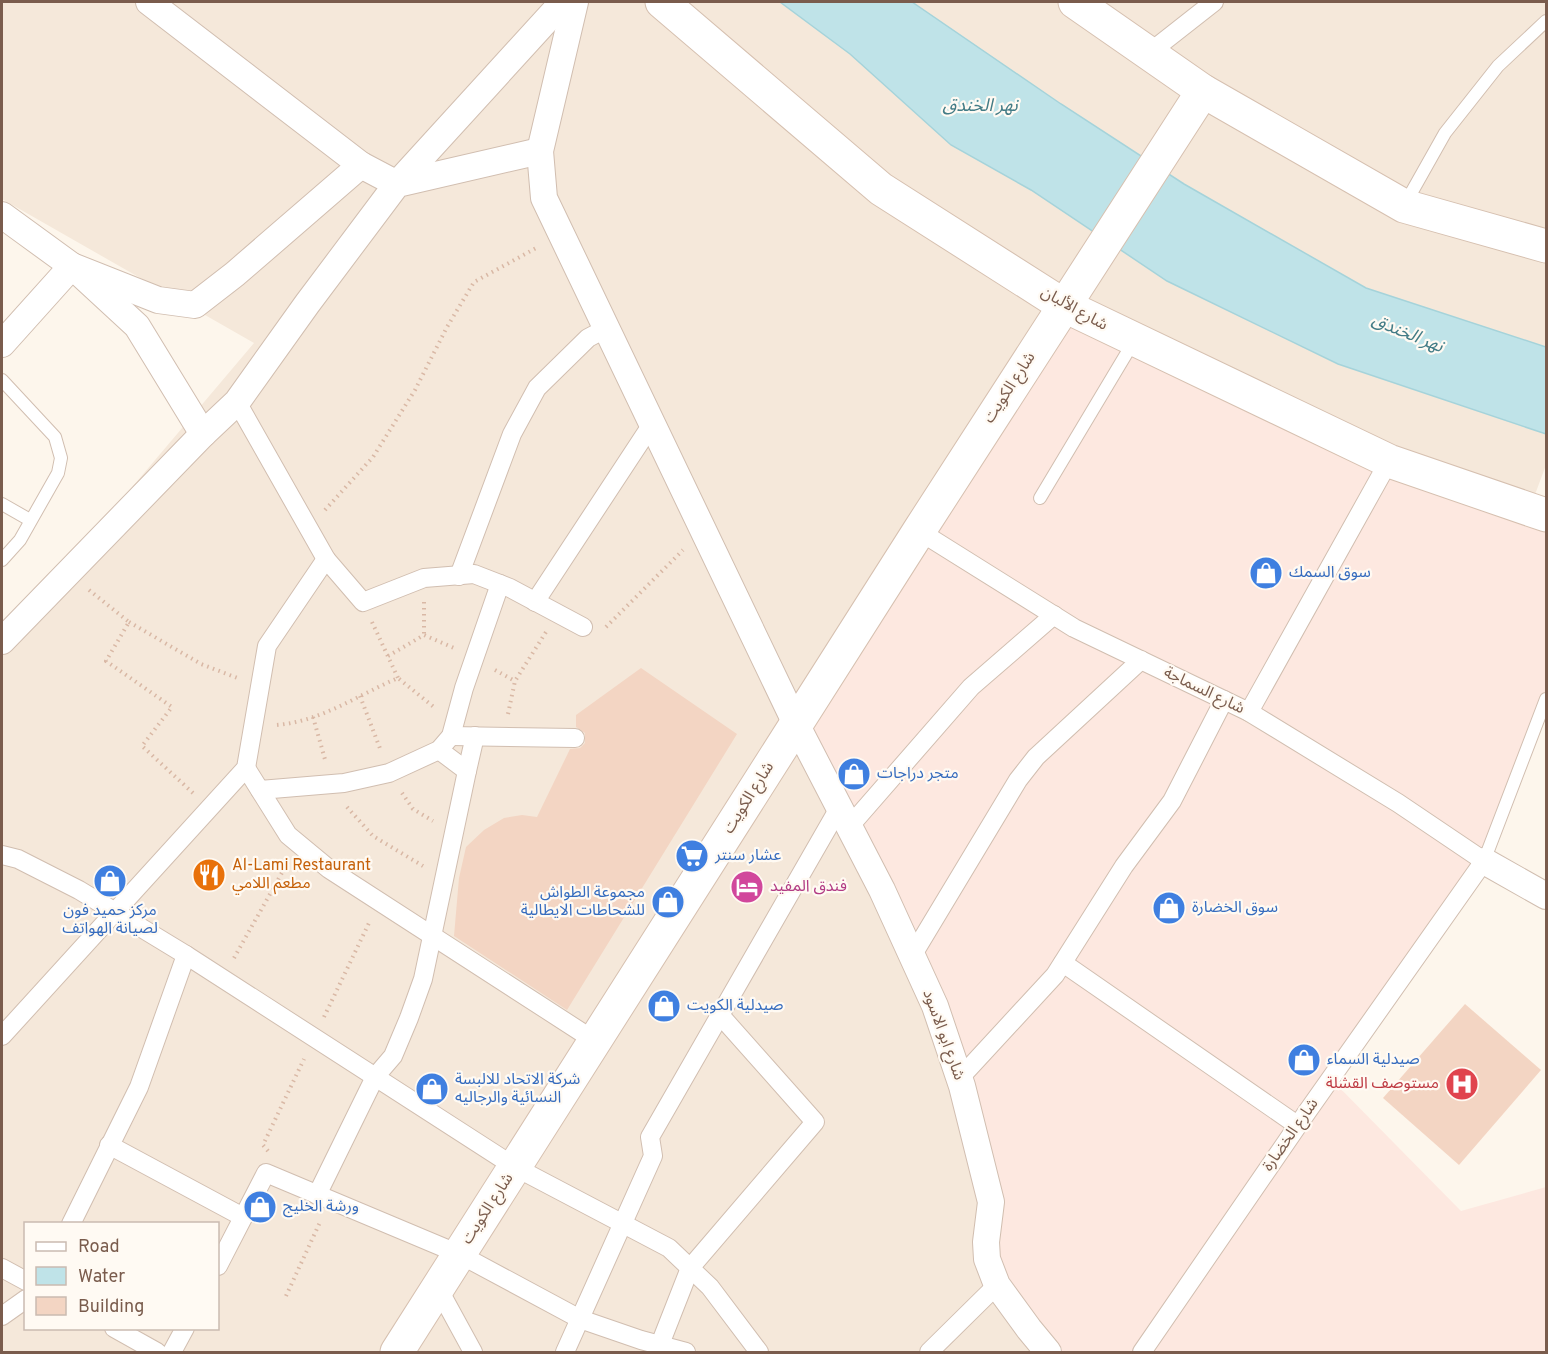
<svg xmlns="http://www.w3.org/2000/svg" width="1548" height="1354" font-family="Overpass,'Noto Sans Arabic',sans-serif">
	<style>
		.residential { fill: #f5e8da; fill-rule: evenodd }
		.commercial { fill: #fde8e0; fill-rule: evenodd }
		.water { fill: #bfe3e8; stroke: #a5d3da; stroke-width: 1.5 }
		.building { fill: #f3d5c3 }
		.lines { fill: none; stroke-linecap: round; stroke-linejoin: round }
		.service-casing { stroke: #d1beb0; stroke-width: 14 }
		.pedestrian-casing { stroke: #d1beb0; stroke-width: 20 }
		.minor-casing { stroke: #d1beb0; stroke-width: 28 }
		.secondary-casing { stroke: #d6c0b0; stroke-width: 35 }
		.path { stroke: #d9b8a5; stroke-width: 4; stroke-dasharray: 1.5 4.5; stroke-linecap: butt }
		.service { stroke: #fff; stroke-width: 12 }
		.pedestrian { stroke: #fff; stroke-width: 18 }
		.minor { stroke: #fff; stroke-width: 26 }
		.secondary { stroke: #fff; stroke-width: 33 }
		.labels { text-anchor: middle; dominant-baseline: central; stroke-width: 4.5; stroke-linejoin: round; paint-order: stroke }
		.street-label { font-size: 16px; fill: #7a5c4d; stroke: #fffaf3 }
		.shop-label { font-size: 16px; fill: #366cbe; stroke: #fffaf3; text-anchor: start }
		.food-label { font-size: 16px; fill: #c56008; stroke: #fffaf3; text-anchor: start }
		.hotel-label { font-size: 16px; fill: #b23c85; stroke: #fffaf3; text-anchor: start }
		.health-label { font-size: 16px; fill: #be3a42; stroke: #fffaf3; text-anchor: end }
		.water-label { font-size: 18px; font-style: italic; fill: #437c86; stroke: #fffaf3 }
	</style>
	<rect width="100%" height="100%" fill="#fdf6ec"/>
	<path class="residential" d="M2,2H1546V465L1386,893L1098,1352H2V641L254,343L2,199ZM26,1224H218V1328H26Z"/>
	<path class="commercial" d="M1063,305L1546,515V699L1484,861L1330,1078L1461,1211L1546,1187V1352H1051L997,1285L991,1202L912,956L796,724ZM1141,661L1398,803L1472,854Z"/>
	<polygon class="water" points="780,2 912,2 1061,104 1184,184 1366,288 1546,347 1546,434 1338,364 1167,281 1031,190 951,145 850,54"/>
	<g class="building">
		<polygon points="641,668 737,734 567,1010 454,936 459,878 466,847 484,830 504,818 522,815 537,817 570,749 580,748 585,743 585,733 576,727 576,715"/>
		<polygon points="1465,1004 1541,1070 1459,1165 1383,1098"/>
	</g>
	<g class="lines">
		<g class="service-casing">
			<g id="service">
				<polyline points="1405,204 1445,133 1498,66 1546,21"/>
				<polyline points="2,380 55,437 61,458 58,473 20,540 2,560"/>
				<polyline points="1040,498 1134,341"/>
				<polyline points="2,504 30,520"/>
				<polyline points="1484,861 1546,699"/>
			</g>
		</g>
		<g class="pedestrian-casing">
			<g id="pedestrian">
				<polyline points="1149,53 1214,2"/>
				<polyline points="237,402 326,559 363,602 424,578 474,574 510,588 583,627"/>
				<polyline points="919,531 1074,628 1249,712 1398,803 1484,861 1307,1112 1142,1352"/>
				<polyline points="459,576 512,434 537,388 588,338 607,328"/>
				<polyline points="535,602 652,424"/>
				<polyline points="1249,712 1389,461"/>
				<polyline points="451,736 575,738"/>
				<polyline points="246,768 288,835 329,869 595,1041"/>
				<polyline points="467,771 475,736"/>
				<polyline points="260,790 344,783 389,773 439,750 451,736 464,688 500,584"/>
				<polyline points="849,827 971,687 1054,615"/>
				<polyline points="2,855 18,859 79,890 186,955 515,1167 669,1248 710,1287 759,1352"/>
				<polyline points="912,956 1018,780 1036,757 1141,660"/>
				<polyline points="1063,963 1297,1125"/>
				<polyline points="2,1036 246,768 267,646 326,559"/>
				<polyline points="959,1079 1055,975 1124,866 1172,801 1224,700"/>
				<polyline points="109,1145 243,1217"/>
				<polyline points="317,1195 375,1077 393,1056 409,1018 423,979 467,771 439,750"/>
				<polyline points="71,1224 139,1087 186,955"/>
				<polyline points="218,1266 266,1173 459,1254 580,1319 641,1340 686,1352"/>
				<polyline points="2,1268 26,1281"/>
				<polyline points="438,1288 473,1352"/>
				<polyline points="2,1316 26,1299"/>
				<polyline points="114,1328 157,1352"/>
				<polyline points="172,1352 185,1328"/>
				<polyline points="565,1352 653,1156 650,1137 839,808"/>
				<polyline points="657,1352 690,1268 815,1122 720,1015"/>
				<polyline points="929,1352 997,1285"/>
			</g>
		</g>
		<g class="minor-casing">
			<g id="minor">
				<polyline points="149,2 361,165 397,184 563,2"/>
				<polyline points="575,2 540,151 544,198 796,724 882,890 935,1006 962,1086 991,1202 986,1242 987,1259 997,1285 1029,1329 1048,1352"/>
				<polyline points="2,215 72,266 137,326 203,434"/>
				<polyline points="2,344 72,266 158,300 195,305 235,274 361,165"/>
				<polyline points="2,641 203,434 237,402 307,304 397,184 540,151"/>
				<polyline points="1484,861 1546,896"/>
			</g>
		</g>
		<g class="secondary-casing">
			<g id="secondary">
				<polyline points="662,2 881,189 1063,305 1389,461 1546,515"/>
				<polyline points="1075,2 1203,91 1404,206 1546,246"/>
				<polyline points="397,1352 919,531 1203,91"/>
			</g>
		</g>
		<g class="path">
			<polyline points="325,510 373,457 415,390 447,327 474,282 538,247"/>
			<polyline points="89,590 129,622 106,661 172,707 142,746 193,793"/>
			<polyline points="424,602 424,635"/>
			<polyline points="129,622 201,664 240,679"/>
			<polyline points="372,622 398,678"/>
			<polyline points="606,627 683,550"/>
			<polyline points="388,656 424,635 454,648"/>
			<polyline points="495,670 515,681"/>
			<polyline points="360,696 381,751"/>
			<polyline points="508,714 515,681 546,632"/>
			<polyline points="313,717 326,763"/>
			<path d="M277,725C322,721 358,695 398,678L435,708"/>
			<polyline points="402,793 413,809 433,821"/>
			<polyline points="347,807 373,836 423,866"/>
			<polyline points="234,958 288,862"/>
			<polyline points="324,1017 369,923"/>
			<polyline points="268,1151 263,1145 304,1059"/>
			<polyline points="286,1296 321,1220"/>
		</g>
		<use href="#service" class="service"/>
		<use href="#pedestrian" class="pedestrian"/>
		<use href="#minor" class="minor"/>
		<use href="#secondary" class="secondary"/>
	</g>
	<defs>
		<g id="shop-disc" transform="scale(1.725)"><circle r="9.5" fill="#3f7fe0" stroke="#fffaf3"/><path d="M-5-2.5h2.3a2.7 3.5 0 0 1 5.4 0H5L5.5 6h-11ZM-1.5-2.5h3a1.5 2.3 0 0 0-3 0Z" fill="#fff"/></g>
		<g id="supermarket-disc" transform="scale(1.725)"><circle r="9.5" fill="#3f7fe0" stroke="#fffaf3"/><path d="M-6-5.5h2.5l.6 2H6L4.5 2H-2.5L-4.4-4H-6ZM-1.5 3.2a1.3 1.3 0 1 0 .1 0ZM3 3.2a1.3 1.3 0 1 0 .1 0Z" fill="#fff"/></g>
		<g id="restaurant-disc" transform="scale(1.725)"><circle r="9.5" fill="#e8710a" stroke="#fffaf3"/><path d="M-5-6h1v4h1v-4h1v4h1v-4h1v5L-1.5 .5V6h-2V.5L-5-1ZM5-6V6H3V1.5H1.5Q1.5-4 5-6Z" fill="#fff"/></g>
		<g id="hotel-disc" transform="scale(1.725)"><circle r="9.5" fill="#d1479c" stroke="#fffaf3"/><path d="M-6-4.5h1.5V1H6V5H4.5V3h-9V5H-6ZM-4 0a1.8 1.8 0 1 1 3.6 0ZM.5 0V-2.5h3Q6-2.5 6 0Z" fill="#fff"/></g>
		<g id="hospital-disc" transform="scale(1.725)"><circle r="9.5" fill="#e0444e" stroke="#fffaf3"/><path d="M-5-5h3v3.5h4V-5h3V5h-3V1.5h-4V5h-3Z" fill="#fff"/></g>
	</defs>
	<g fill-rule="evenodd">
		<use href="#shop-disc" x="1266" y="573"/>
		<use href="#shop-disc" x="854" y="774"/>
		<use href="#supermarket-disc" x="692" y="856"/>
		<use href="#restaurant-disc" x="209" y="875"/>
		<use href="#shop-disc" x="110" y="881"/>
		<use href="#hotel-disc" x="747" y="887"/>
		<use href="#shop-disc" x="668" y="902"/>
		<use href="#shop-disc" x="1169" y="908"/>
		<use href="#shop-disc" x="664" y="1006"/>
		<use href="#shop-disc" x="1304" y="1060"/>
		<use href="#hospital-disc" x="1462" y="1084"/>
		<use href="#shop-disc" x="432" y="1089"/>
		<use href="#shop-disc" x="260" y="1207"/>
	</g>
	<g class="labels">
		<g class="street-label">
			<text transform="translate(1074 309) rotate(29)">شارع الألبان</text>
			<text transform="translate(1010 388) rotate(-57)">شارع الكويت</text>
			<text transform="translate(1204 691) rotate(26)">شارع السماجة</text>
			<text transform="translate(749 798) rotate(-58)">شارع الكويت</text>
			<text transform="translate(943 1035) rotate(70)">شارع ابو الاسود</text>
			<text transform="translate(1291 1135) rotate(-55)">شارع الخضارة</text>
			<text transform="translate(488 1209) rotate(-57)">شارع الكويت</text>
		</g>
		<g class="shop-label">
			<text x="1289" y="573">سوق السمك</text>
			<text x="877" y="774">متجر دراجات</text>
			<text x="715" y="856">عشار سنتر</text>
			<text x="645" y="893" text-anchor="end">مجموعة الطواش<tspan x="645" dy="18">للشحاطات الايطالية</tspan></text>
			<text x="1192" y="908">سوق الخضارة</text>
			<text x="110" y="911" text-anchor="middle">مركز حميد فون<tspan x="110" dy="18">لصيانة الهواتف</tspan></text>
			<text x="687" y="1006">صيدلية الكويت</text>
			<text x="1327" y="1060">صيدلية السماء</text>
			<text x="455" y="1080">شركة الاتحاد للالبسة<tspan x="455" dy="18">النسائية والرجاليه</tspan></text>
			<text x="283" y="1207">ورشة الخليج</text>
		</g>
		<g class="food-label">
			<text x="232" y="866">Al-Lami Restaurant<tspan x="232" dy="18">مطعم اللامي</tspan></text>
		</g>
		<g class="hotel-label">
			<text x="770" y="887">فندق المفيد</text>
		</g>
		<g class="health-label">
			<text x="1439" y="1084">مستوصف القشلة</text>
		</g>
		<g class="water-label">
			<text x="980" y="106">نهر الخندق</text>
			<text transform="translate(1407 334) rotate(22)">نهر الخندق</text>
		</g>
	</g>
	<rect width="1548" height="1354" fill="none" stroke="#7a5c4d" stroke-width="6"/>
	<rect x="24" y="1222" width="195" height="108" fill="#fffaf3" stroke="#cabbb1" stroke-width="1.5"/>
	<rect x="36" y="1242" width="30" height="9" fill="#ffffff" stroke="#cabbb1" stroke-width="1.5"/>
	<text x="78" y="1252" font-size="18" fill="#7a5c4d">Road</text>
	<rect x="36" y="1267" width="30" height="18" fill="#bfe3e8" stroke="#cabbb1" stroke-width="1.5"/>
	<text x="78" y="1282" font-size="18" fill="#7a5c4d">Water</text>
	<rect x="36" y="1297" width="30" height="18" fill="#f3d5c3" stroke="#cabbb1" stroke-width="1.5"/>
	<text x="78" y="1312" font-size="18" fill="#7a5c4d">Building</text>
</svg>
